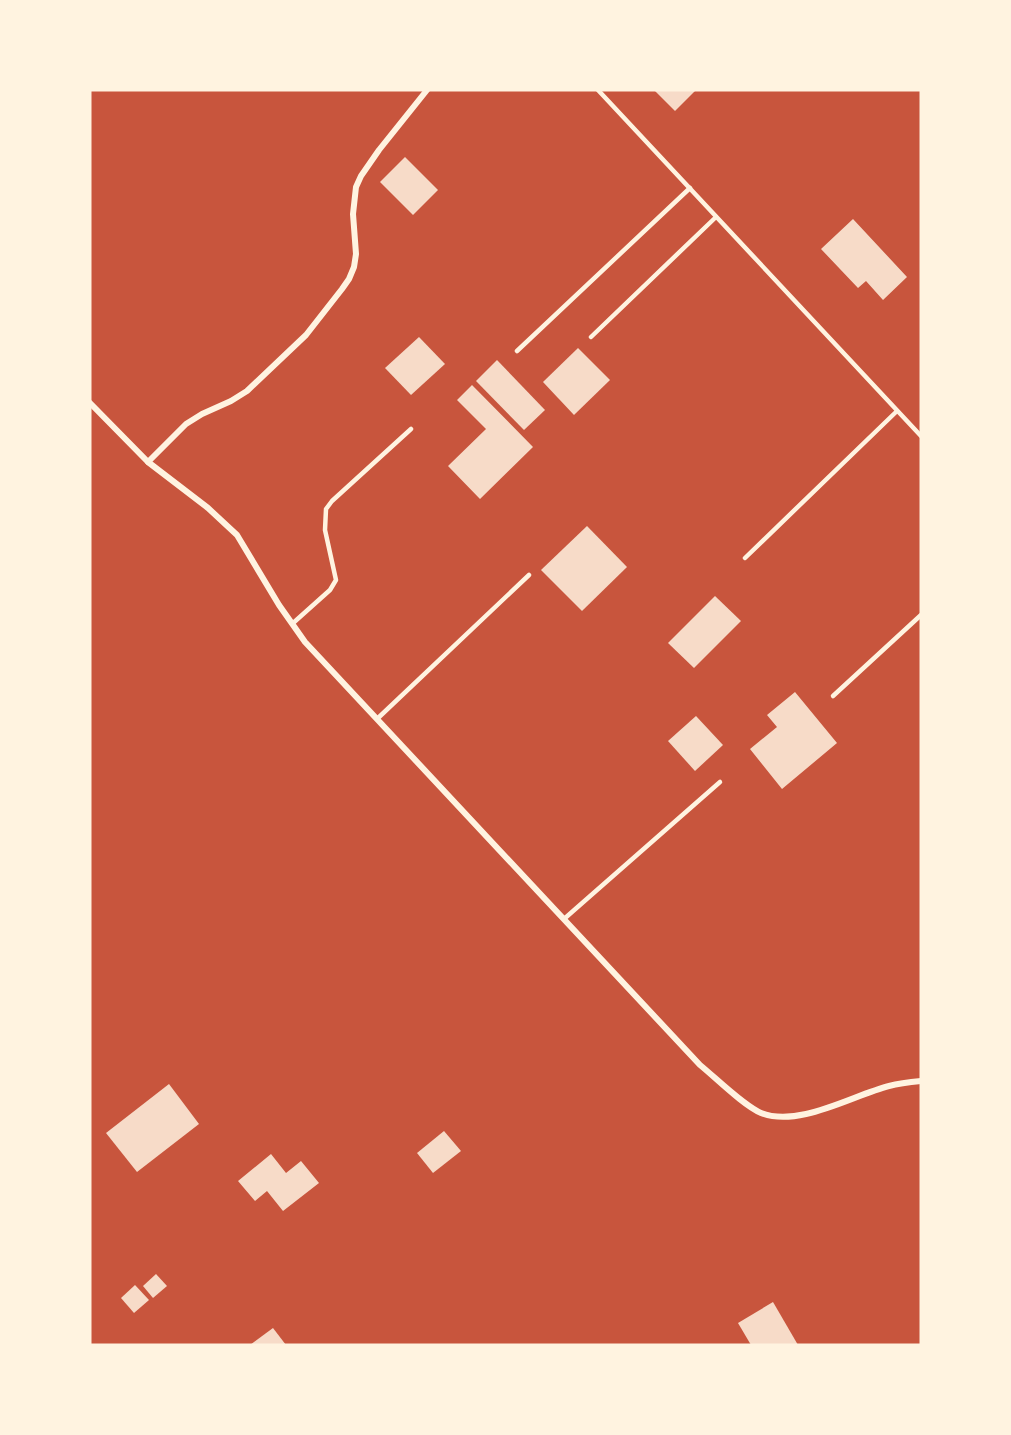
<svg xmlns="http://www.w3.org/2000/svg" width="1011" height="1435" font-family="'Fira Sans',sans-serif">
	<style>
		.building { fill: #f7dbc8 }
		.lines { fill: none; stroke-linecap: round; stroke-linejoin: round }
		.service { stroke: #fff3e0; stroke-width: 4.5 }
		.minor { stroke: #fff3e0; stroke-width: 6 }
	</style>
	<rect width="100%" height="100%" fill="#c8553d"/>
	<g class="building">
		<polygon points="654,90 696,90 675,111"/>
		<polygon points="405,157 438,190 413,215 380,182"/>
		<polygon points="853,219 907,277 883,300 866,281 858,288 821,249"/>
		<polygon points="419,337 445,364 411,395 385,368"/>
		<polygon points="578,348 610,380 574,415 543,382"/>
		<polygon points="497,360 545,410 524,430 476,381"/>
		<polygon points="472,385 533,447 480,499 448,466 486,429 457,400"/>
		<polygon points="587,526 627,567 582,611 541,570"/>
		<polygon points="715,596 741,621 694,668 668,643"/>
		<polygon points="795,692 837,743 782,789 750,749 777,727 767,715"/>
		<polygon points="696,716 723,745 695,771 668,741"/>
		<polygon points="169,1084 199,1124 137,1172 106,1133"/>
		<polygon points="444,1131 461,1151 433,1173 417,1153"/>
		<polygon points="271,1154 286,1173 301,1161 319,1183 283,1211 267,1191 255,1201 238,1181"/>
		<polygon points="156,1274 167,1286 153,1298 143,1286"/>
		<polygon points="135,1285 149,1300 134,1313 121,1298"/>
		<polygon points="773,1302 798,1345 751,1345 738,1323"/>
		<polygon points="273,1328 286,1345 250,1345"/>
	</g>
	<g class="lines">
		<g class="service">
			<polyline points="598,90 921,436"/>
			<polyline points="591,337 716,217"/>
			<polyline points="517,351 690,188"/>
			<polyline points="745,558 897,411"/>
			<polyline points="292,624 330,590 336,580 325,530 326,509 332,501 411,429"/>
			<polyline points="833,696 921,615"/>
			<polyline points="377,719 529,575"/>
			<polyline points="564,919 720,782"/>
		</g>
		<g class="minor">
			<path d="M427,90L379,150L361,176L356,187L353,214L356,254L354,267L349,279L342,289L306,335L247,391L231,401L202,414L186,424L148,462L208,508L237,535L279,605L305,642L700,1065C716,1078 744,1106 761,1113C799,1128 853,1095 889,1086C900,1083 910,1082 921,1081"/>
			<polyline points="90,403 148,462"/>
		</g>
	</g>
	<rect width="1011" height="1435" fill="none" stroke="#fff3e0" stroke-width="183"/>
</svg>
